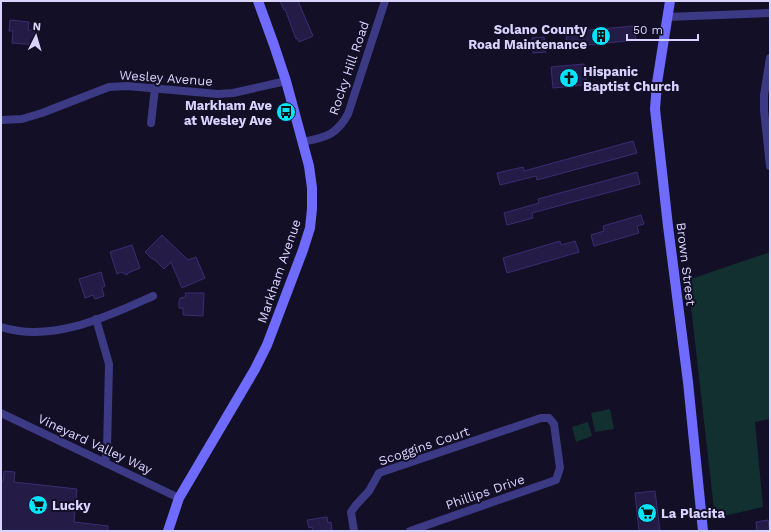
<svg xmlns="http://www.w3.org/2000/svg" width="771" height="532" font-family="'Work Sans',sans-serif">
	<style>
		.green { fill: #12302f }
		.building { fill: #241b47; stroke: #3b2d73 }
		.lines { fill: none; stroke-linecap: round; stroke-linejoin: round }
		.street { stroke: #3d3a85; stroke-width: 8 }
		.secondary { stroke: #6f6bff; stroke-width: 10 }
		.labels { text-anchor: middle; dominant-baseline: central; stroke-width: 4; stroke-linejoin: round; paint-order: stroke }
		.poi-label { font-size: 13px; font-weight: bold; fill: #d9d4ff; stroke: #130f26; text-anchor: start }
		.street-label { font-size: 13px; fill: #d9d4ff; stroke: #130f26 }
	</style>
	<rect width="100%" height="100%" fill="#130f26"/>
	<g class="green">
		<polygon points="770,252 770,419 755,422 763,507 715,518 688,280"/>
		<polygon points="610,409 614,429 595,432 591,413"/>
		<polygon points="588,422 592,436 576,442 572,427"/>
	</g>
	<g class="building">
		<polygon points="280,1 298,1 313,36 299,42 297,38 296,39 285,9 284,10"/>
		<polygon points="10,20 29,22 28,30 38,31 36,45 12,43 13,31 9,31"/>
		<polygon points="634,26 636,40 567,47 566,32"/>
		<polygon points="544,37 546,52 533,53 532,38"/>
		<polygon points="584,64 587,74 585,85 553,88 551,67"/>
		<polygon points="633,141 637,153 537,180 536,176 500,185 497,173 523,167 524,171"/>
		<polygon points="637,172 640,184 532,213 533,218 507,225 504,213 539,203 538,199"/>
		<polygon points="641,215 644,224 637,226 639,233 594,246 591,235 604,231 603,226"/>
		<polygon points="162,235 188,260 196,257 205,278 182,288 171,262 164,269 155,260 151,258 145,252"/>
		<polygon points="560,241 561,245 575,241 579,252 507,273 503,258"/>
		<polygon points="132,245 140,268 128,273 127,275 121,272 117,274 110,252"/>
		<polygon points="101,272 105,286 102,288 104,296 95,299 93,295 85,298 79,279"/>
		<polygon points="185,293 204,293 203,316 183,315 183,308 179,308 179,301 180,298 186,297"/>
		<polygon points="4,471 15,472 14,482 77,489 74,522 108,526 108,531 1,531 1,481 3,481"/>
		<polygon points="655,491 660,531 639,531 635,493"/>
		<polygon points="327,517 328,523 331,522 332,530 313,531 312,527 309,528 307,520"/>
		<polygon points="768,520 770,531 757,531 756,522"/>
	</g>
	<g class="lines">
		<g class="street">
			<polyline points="667,17 770,13"/>
			<polyline points="770,58 764,95 764,110 770,166"/>
			<polyline points="1,120 22,119 42,113 109,87 127,86 218,94 233,93 286,81"/>
			<polyline points="151,123 155,88"/>
			<path d="M302,142C325,137 336,136 348,114L385,1"/>
			<polyline points="96,319 109,364 107,450 105,462"/>
			<path d="M1,327C53,343 106,317 153,296"/>
			<polyline points="1,413 179,498"/>
			<polyline points="354,531 351,512 356,505 369,491 379,473 541,418 549,418 554,424 560,468 556,480 410,531"/>
		</g>
		<g class="secondary">
			<polyline points="670,1 657,83 655,109 668,226 688,382 703,531"/>
			<polyline points="168,531 179,498 255,369 267,345 303,250 310,228 312,209 312,188 309,166 286,81 274,45 258,1"/>
		</g>
	</g>
	<defs>
		<g id="building-disc" transform="scale(1)"><circle r="9.5" fill="#00e5ff" stroke="#130f26"/><path d="M-4-6H4V6H1V3H-1V6H-4ZM-2.5-4.3h1.7v1.8h-1.7ZM.8-4.3h1.7v1.8H.8ZM-2.5-1h1.7V.8h-1.7ZM.8-1h1.7V.8H.8Z" fill="#111"/></g>
		<g id="church-disc" transform="scale(1)"><circle r="9.5" fill="#00e5ff" stroke="#130f26"/><path d="M-1.2-6h2.4v3.5h3.3v2.4h-3.3V6h-2.4V-.1h-3.3v-2.4h3.3Z" fill="#111"/></g>
		<g id="bus-disc" transform="scale(1)"><circle r="9.5" fill="#00e5ff" stroke="#130f26"/><path d="M-5-6H5V4H4V6H2V4H-2V6H-4V4H-5ZM-3.5-4V0h7V-4ZM-3.5 1.2v1.5H-2V1.2ZM2 1.2v1.5H3.5V1.2Z" fill="#111"/></g>
		<g id="supermarket-disc" transform="scale(1)"><circle r="9.5" fill="#00e5ff" stroke="#130f26"/><path d="M-6-5.5h2.5l.6 2H6L4.5 2H-2.5L-4.4-4H-6ZM-1.5 3.2a1.3 1.3 0 1 0 .1 0ZM3 3.2a1.3 1.3 0 1 0 .1 0Z" fill="#111"/></g>
	</defs>
	<g fill-rule="evenodd">
		<use href="#building-disc" x="601" y="36"/>
		<use href="#church-disc" x="569" y="78"/>
		<use href="#bus-disc" x="286" y="112"/>
		<use href="#supermarket-disc" x="38" y="505"/>
		<use href="#supermarket-disc" x="647" y="513"/>
	</g>
	<g class="labels">
		<g class="poi-label">
			<text x="587" y="29" text-anchor="end">Solano County<tspan x="587" dy="15">Road Maintenance</tspan></text>
			<text x="583" y="71">Hispanic<tspan x="583" dy="15">Baptist Church</tspan></text>
			<text x="272" y="105" text-anchor="end">Markham Ave<tspan x="272" dy="15">at Wesley Ave</tspan></text>
			<text x="52" y="505">Lucky</text>
			<text x="661" y="513">La Placita</text>
		</g>
		<g class="street-label">
			<text transform="translate(349 68) rotate(-71)">Rocky Hill Road</text>
			<text transform="translate(166 78) rotate(4)">Wesley Avenue</text>
			<text transform="translate(686 264) rotate(83)">Brown Street</text>
			<text transform="translate(279 271) rotate(-71)">Markham Avenue</text>
			<text transform="translate(95 444) rotate(25)">Vineyard Valley Way</text>
			<text transform="translate(424 446) rotate(-19)">Scoggins Court</text>
			<text transform="translate(485 492) rotate(-19)">Phillips Drive</text>
		</g>
	</g>
	<rect width="771" height="532" fill="none" stroke="#d9d4ff" stroke-width="4"/>
	<g transform="translate(36 36) rotate(5)" stroke="#130f26" stroke-width="3" paint-order="stroke">
	<path d="M0-3L7 15L0 10L-7 15Z" fill="#d9d4ff"/>
	<text y="-6" font-size="11" font-weight="bold" text-anchor="middle" fill="#d9d4ff">N</text>
	</g>
	<path d="M627 34v6h71v-6" fill="none" stroke="#d9d4ff" stroke-width="2"/>
	<text x="633" y="34" font-size="12" fill="#d9d4ff" stroke="#130f26" stroke-width="3" paint-order="stroke">50 m</text>
</svg>
